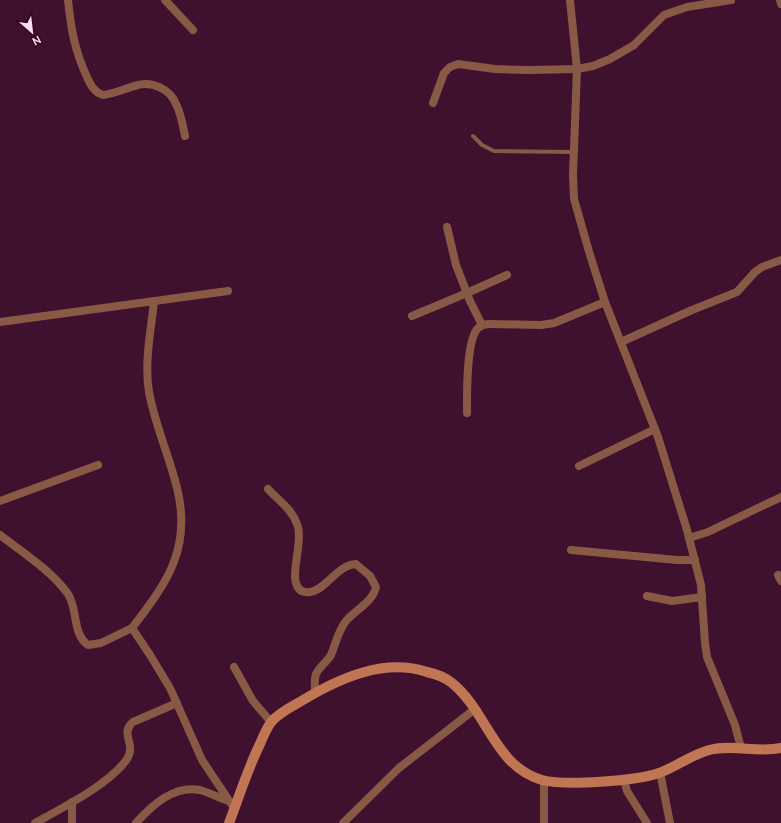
<svg xmlns="http://www.w3.org/2000/svg" width="781" height="823" font-family="Ubuntu,sans-serif">
	<style>
		.lines { fill: none; stroke-linecap: round; stroke-linejoin: round }
		.lane { stroke: #885944; stroke-width: 4 }
		.street { stroke: #885944; stroke-width: 8 }
		.secondary { stroke: #c07553; stroke-width: 10 }
	</style>
	<rect width="100%" height="100%" fill="#40102f"/>
	<g class="lines">
		<polyline class="lane" points="473,136 482,145 494,151 574,152"/>
		<g class="street">
			<path d="M68,0C71,28 74,48 86,75C90,83 93,92 103,95C115,94 126,88 138,85C152,81 170,89 176,104C181,114 183,126 185,136"/>
			<polyline points="165,0 193,30"/>
			<polyline points="570,0 577,69 573,175 574,199 590,255 605,302 658,437 687,530 701,585 705,643 707,657 735,725 741,748"/>
			<polyline points="780,0 781,4"/>
			<polyline points="433,103 444,73 450,67 458,64 495,69 529,70 577,69 593,66 610,59 634,45 664,15 687,7 731,0"/>
			<polyline points="447,227 456,265 470,301 482,325"/>
			<polyline points="412,316 467,293 507,275"/>
			<polyline points="0,322 228,291"/>
			<polyline points="621,342 692,310 737,292 755,272 762,267 781,260"/>
			<path d="M467,413C467,395 466,340 478,328C482,325 486,324 490,324L541,325L554,323L605,302"/>
			<polyline points="579,466 655,429"/>
			<path d="M268,489C278,500 292,509 297,524C300,531 299,541 298,549C297,560 287,595 310,592C326,590 337,565 356,564L370,576L376,587C373,602 355,610 346,621C338,631 336,643 331,655C327,662 320,666 316,674C314,680 315,687 315,693"/>
			<polyline points="0,501 98,465"/>
			<path d="M0,535C22,552 52,571 68,594C78,609 72,634 88,645L101,643L132,628L150,655L170,688L202,760L234,808"/>
			<polyline points="689,538 708,532 781,497"/>
			<polyline points="571,550 677,560 695,560"/>
			<polyline points="778,575 781,581"/>
			<polyline points="647,596 672,601 702,597"/>
			<path d="M132,628C167,583 192,548 177,488C169,455 155,425 149,392C144,362 151,331 154,301"/>
			<polyline points="234,667 253,701 271,722"/>
			<polyline points="660,772 670,823"/>
			<polyline points="544,780 544,823"/>
			<polyline points="624,780 627,791 647,823"/>
			<path d="M35,823C62,808 110,784 127,759C137,744 119,734 133,722L177,703"/>
			<polyline points="72,823 72,802"/>
			<path d="M136,823C152,805 174,785 200,790C210,793 220,798 229,801"/>
			<polyline points="343,823 399,768 475,709"/>
		</g>
		<path class="secondary" d="M229,823C239,797 247,771 259,746C263,738 266,728 272,721C280,712 293,706 303,700C340,678 384,658 427,672C436,674 445,677 452,683C487,711 495,767 542,780C565,786 636,781 659,773C676,767 691,755 709,750C733,744 757,753 781,748"/>
	</g>
	<g transform="translate(32 32) rotate(152)" stroke="#350525" stroke-width="3" paint-order="stroke">
	<path d="M0-3L7 15L0 10L-7 15Z" fill="#feddee"/>
	<text y="-6" font-size="11" font-weight="bold" text-anchor="middle" fill="#feddee">N</text>
	</g>
</svg>
